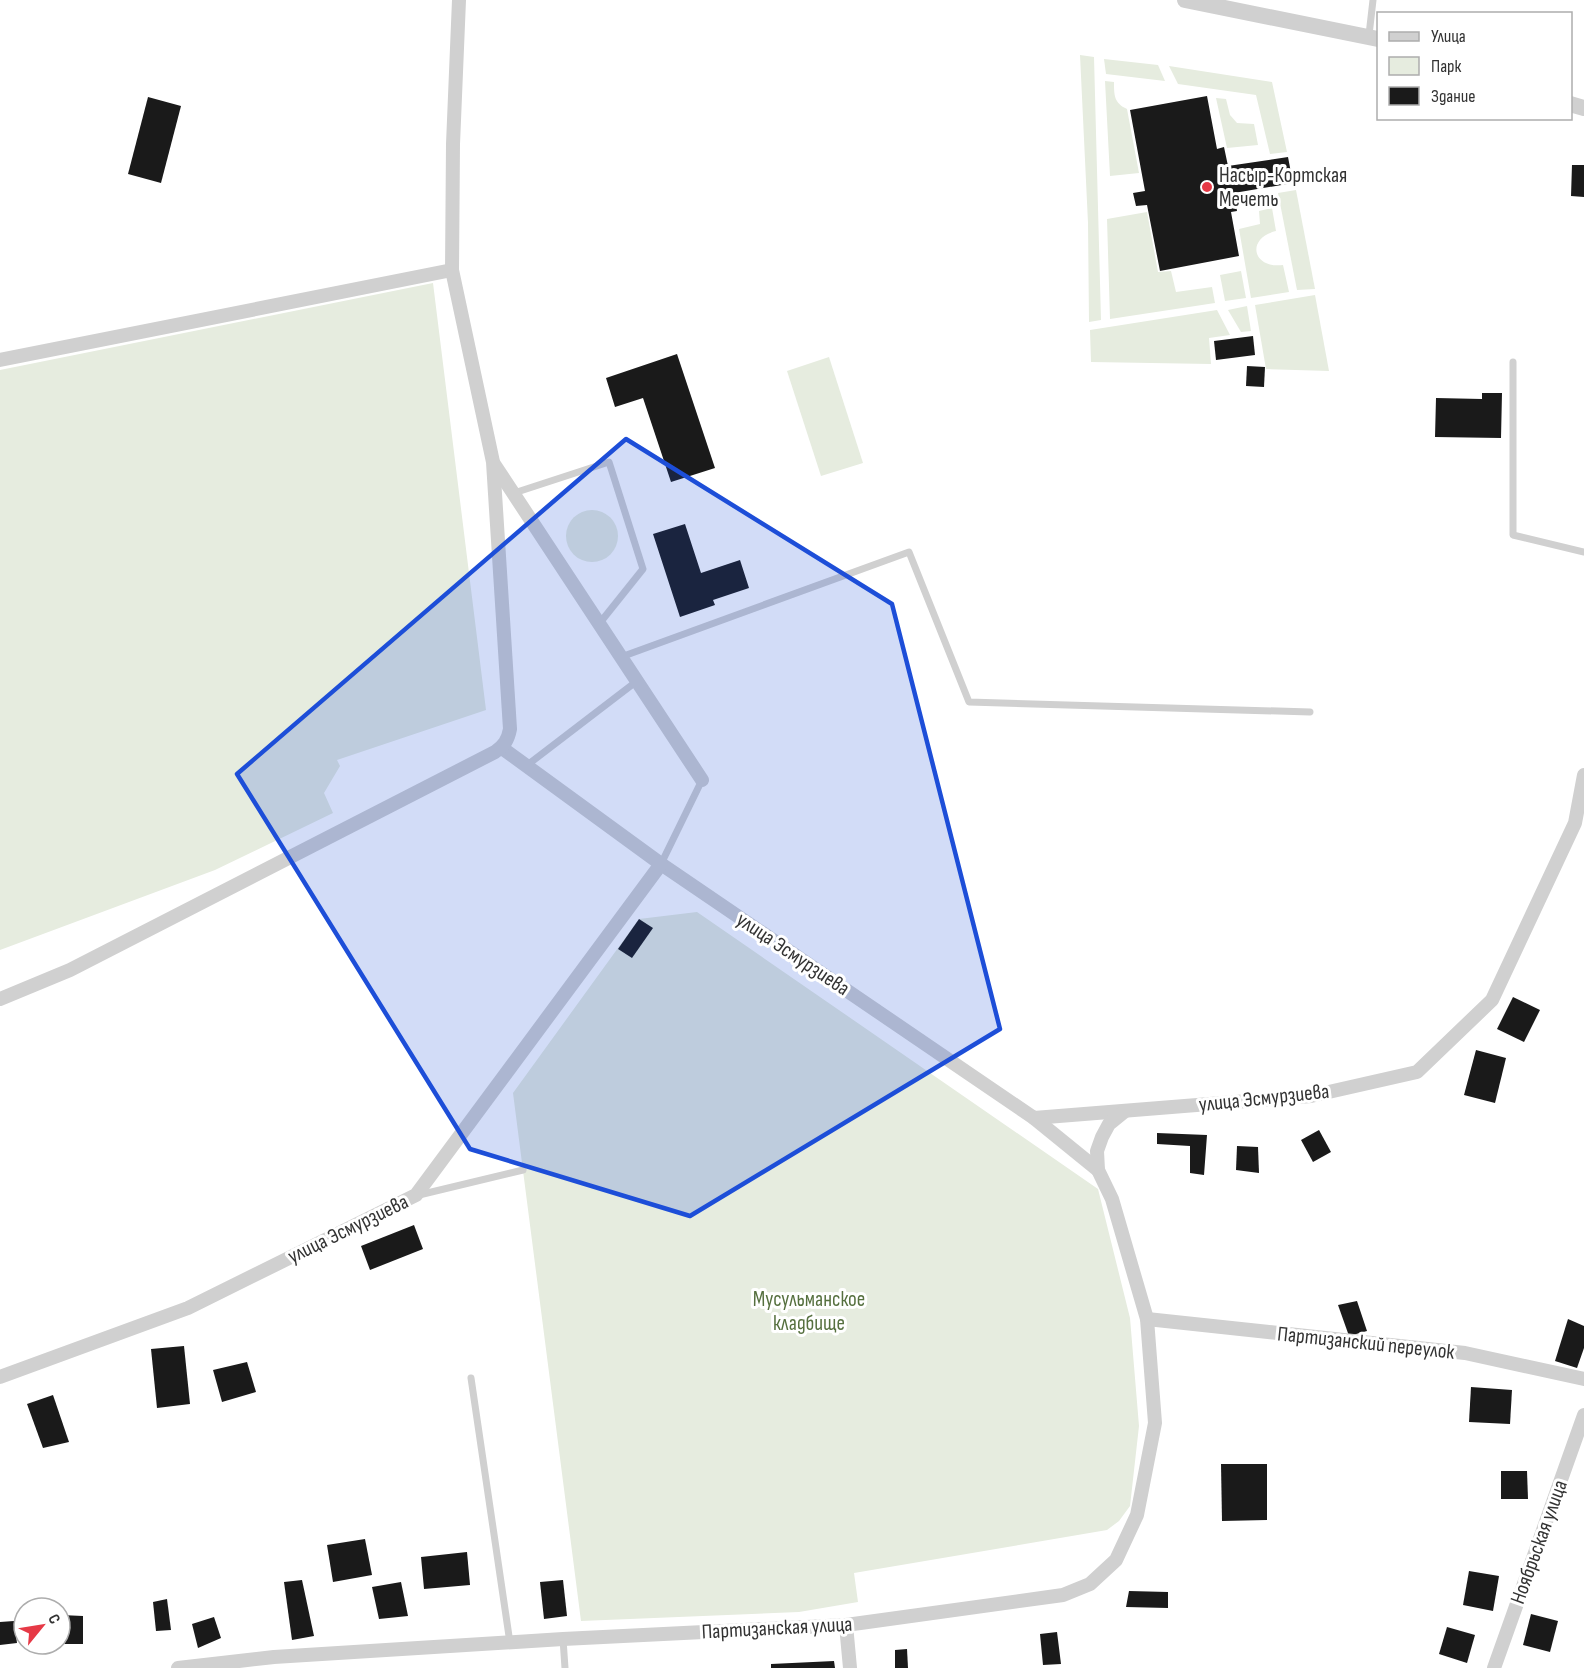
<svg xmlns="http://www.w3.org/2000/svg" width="1584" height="1668" font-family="'Sofia Sans Condensed',sans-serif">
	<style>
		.green { fill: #e6ecdf }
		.building { fill: #1a1a1a }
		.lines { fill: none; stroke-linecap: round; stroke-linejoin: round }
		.service { stroke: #d0d0d0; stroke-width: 7 }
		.minor { stroke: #d0d0d0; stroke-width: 14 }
		.tertiary { stroke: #d0d0d0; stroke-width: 16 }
		.marked { fill: #1d4ed8; fill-opacity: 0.2; stroke: #1d4ed8; stroke-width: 4.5; stroke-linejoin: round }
		.poi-dot { fill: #e63946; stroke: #fff; stroke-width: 2 }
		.labels { text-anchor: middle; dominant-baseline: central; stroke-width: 6; stroke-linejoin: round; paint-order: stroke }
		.poi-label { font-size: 21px; fill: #333; stroke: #fff; text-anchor: start }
		.street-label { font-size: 21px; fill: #333; stroke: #fff }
		.park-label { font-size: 21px; fill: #56703f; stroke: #fff }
	</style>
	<rect width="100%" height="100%" fill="#fff"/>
	<g class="green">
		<polygon points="1080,55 1094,57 1101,320 1089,322 1088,223"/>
		<polygon points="1104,59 1158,65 1165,81 1106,74"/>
		<polygon points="1169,66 1272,82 1287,152 1270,154 1256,95 1178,84"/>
		<path d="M1105,81L1114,82C1114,95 1114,103 1127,109L1139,173L1110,176Z"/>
		<polygon points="1216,98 1226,99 1230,115 1237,123 1254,124 1258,145 1227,148"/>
		<polygon points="1296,190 1315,289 1297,290 1278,193"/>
		<path d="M1272,208L1276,231C1246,238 1252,269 1283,265L1289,292L1251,298L1239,229L1260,224L1259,211Z"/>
		<polygon points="1147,212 1158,272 1171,271 1176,292 1212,287 1215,303 1110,319 1107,219"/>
		<polygon points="1241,271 1246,298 1225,301 1220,275"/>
		<polygon points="433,283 486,710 337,760 340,766 324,793 333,813 215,870 0,950 0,370"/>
		<polygon points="1315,295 1329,371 1266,369 1255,305"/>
		<polygon points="1247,306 1251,331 1241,332 1228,310"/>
		<polygon points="1217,310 1230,335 1209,338 1211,364 1091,362 1090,330"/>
		<polygon points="829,357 863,463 821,476 787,371"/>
		<circle cx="592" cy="536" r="26"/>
		<polygon points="697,912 1098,1189 1130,1318 1139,1426 1130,1506 1119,1521 1107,1530 854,1573 858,1602 799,1612 581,1621 513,1093 639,919"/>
	</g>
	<g class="building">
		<polygon points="1207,96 1217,149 1224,147 1228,166 1288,157 1293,183 1234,193 1237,211 1231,212 1239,256 1160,271 1147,205 1136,206 1133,193 1145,191 1130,110"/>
		<polygon points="148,97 181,106 161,183 128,174"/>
		<polygon points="1572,165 1584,165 1584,197 1571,196"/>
		<polygon points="1253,336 1255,355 1216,360 1214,341"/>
		<polygon points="677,354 715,468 671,482 643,398 615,407 606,378"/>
		<polygon points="1247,366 1265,367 1264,387 1246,386"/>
		<polygon points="1482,393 1502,393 1501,438 1435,437 1436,398 1482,399"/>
		<polygon points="685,524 701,573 740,560 749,588 713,600 715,605 680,617 653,534"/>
		<polygon points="639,919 653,928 632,958 618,949"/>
		<polygon points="1513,997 1540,1010 1524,1042 1497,1029"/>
		<polygon points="1476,1050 1506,1058 1495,1103 1464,1095"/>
		<polygon points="1319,1130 1331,1152 1313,1162 1301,1140"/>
		<polygon points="1157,1133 1207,1135 1204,1175 1190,1173 1190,1146 1157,1144"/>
		<polygon points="1237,1146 1258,1147 1259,1173 1236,1170"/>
		<polygon points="414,1225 423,1249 370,1270 361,1246"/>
		<polygon points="1357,1301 1367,1331 1349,1336 1338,1305"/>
		<polygon points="1568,1319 1584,1326 1584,1348 1577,1368 1555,1361"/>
		<polygon points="184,1346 190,1404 157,1408 151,1349"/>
		<polygon points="247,1362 256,1392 222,1402 213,1370"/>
		<polygon points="1471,1387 1512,1390 1510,1424 1469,1422"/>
		<polygon points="53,1395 69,1442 43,1448 27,1404"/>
		<polygon points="1221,1464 1267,1464 1267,1520 1222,1521"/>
		<polygon points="1501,1471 1527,1471 1528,1499 1501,1499"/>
		<polygon points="365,1539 372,1575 333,1582 327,1545"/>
		<polygon points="467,1552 470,1585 424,1589 421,1557"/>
		<polygon points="1469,1571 1499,1576 1493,1611 1463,1605"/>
		<polygon points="302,1580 314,1636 292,1640 284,1582"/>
		<polygon points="563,1580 567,1616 544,1619 540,1582"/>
		<polygon points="401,1582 408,1616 379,1619 372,1587"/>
		<polygon points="1129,1591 1168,1592 1168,1608 1126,1607"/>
		<polygon points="167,1599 171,1630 156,1631 153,1602"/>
		<polygon points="1531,1614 1558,1621 1550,1652 1523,1645"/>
		<polygon points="61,1615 83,1616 83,1644 61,1644"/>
		<polygon points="214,1617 221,1638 198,1648 192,1624"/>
		<polygon points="14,1621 17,1643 0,1645 0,1622"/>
		<polygon points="1447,1627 1475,1635 1467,1663 1439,1654"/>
		<polygon points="1057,1632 1061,1664 1043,1665 1040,1634"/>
		<polygon points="907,1649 908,1668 895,1668 895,1650"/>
		<polygon points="834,1661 835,1668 771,1668 771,1664"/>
	</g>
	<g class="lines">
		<g class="service">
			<polyline points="1369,35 1373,0"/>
			<polyline points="1513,362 1513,535 1584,552"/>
			<polyline points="514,493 609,462 643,569 599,624"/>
			<polyline points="621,657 909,552 969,702 1310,712"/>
			<polyline points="526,766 637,681"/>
			<polyline points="661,864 702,780"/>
			<polyline points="419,1195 523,1170"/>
			<polyline points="471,1378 510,1643"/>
			<polyline points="563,1639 565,1668"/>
		</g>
		<g class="minor">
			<polyline points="0,360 452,270"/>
			<polyline points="494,464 702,780"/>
			<polyline points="502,748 661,864 1034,1118 1311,1096 1417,1072 1492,1000 1575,823 1584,775"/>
			<path d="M0,999L70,970L495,752C504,746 508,740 510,729L493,462L452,270L453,144L459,0"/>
			<polyline points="1034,1118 1098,1170"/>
			<polyline points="1147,1319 1465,1353 1584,1379"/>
			<polyline points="0,1377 188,1308 416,1195 661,864"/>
			<polyline points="846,1625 850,1668"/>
			<polyline points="178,1668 274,1657 563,1639 846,1625 1063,1595 1090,1584 1116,1560 1137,1515 1155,1423 1147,1319 1112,1199 1098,1170 1097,1151 1102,1137 1109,1124 1125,1111"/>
			<polyline points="1494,1668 1584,1415"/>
		</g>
		<g class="tertiary">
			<polyline points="1185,0 1378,39"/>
			<polyline points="1570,104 1584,108"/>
		</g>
	</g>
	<path class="marked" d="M626,439L892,604L1000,1029L690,1216L470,1149L237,774Z"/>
	<circle class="poi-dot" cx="1207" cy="187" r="6"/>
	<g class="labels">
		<g class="poi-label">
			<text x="1219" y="175">Насыр-Кортская<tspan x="1219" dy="24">Мечеть</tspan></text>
		</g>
		<g class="street-label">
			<text transform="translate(793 954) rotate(34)">улица Эсмурзиева</text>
			<text transform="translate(1264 1098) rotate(-6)">улица Эсмурзиева</text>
			<text transform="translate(348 1229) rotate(-26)">улица Эсмурзиева</text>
			<text transform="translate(1366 1343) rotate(6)">Партизанский переулок</text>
			<text transform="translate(1539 1542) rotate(-70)">Ноябрьская улица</text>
			<text transform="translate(777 1628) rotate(-3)">Партизанская улица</text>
		</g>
		<g class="park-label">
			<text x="809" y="1299">Мусульманское<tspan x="809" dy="24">кладбище</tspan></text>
		</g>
	</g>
	<rect x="1377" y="12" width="195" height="108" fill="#ffffff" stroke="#adadad" stroke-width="1.5"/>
	<rect x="1389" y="32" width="30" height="9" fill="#d0d0d0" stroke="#adadad" stroke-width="1.5"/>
	<text x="1431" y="42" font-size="18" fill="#333333">Улица</text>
	<rect x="1389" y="57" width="30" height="18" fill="#e6ecdf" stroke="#adadad" stroke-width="1.5"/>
	<text x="1431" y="72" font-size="18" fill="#333333">Парк</text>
	<rect x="1389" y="87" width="30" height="18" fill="#1a1a1a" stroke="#adadad" stroke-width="1.5"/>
	<text x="1431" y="102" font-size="18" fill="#333333">Здание</text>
	<g transform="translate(42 1626) rotate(60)"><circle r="28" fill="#ffffff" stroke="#adadad" stroke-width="1.5"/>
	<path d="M0-4.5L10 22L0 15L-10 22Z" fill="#e63946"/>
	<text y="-9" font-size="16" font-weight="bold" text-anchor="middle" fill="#333333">С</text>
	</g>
</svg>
